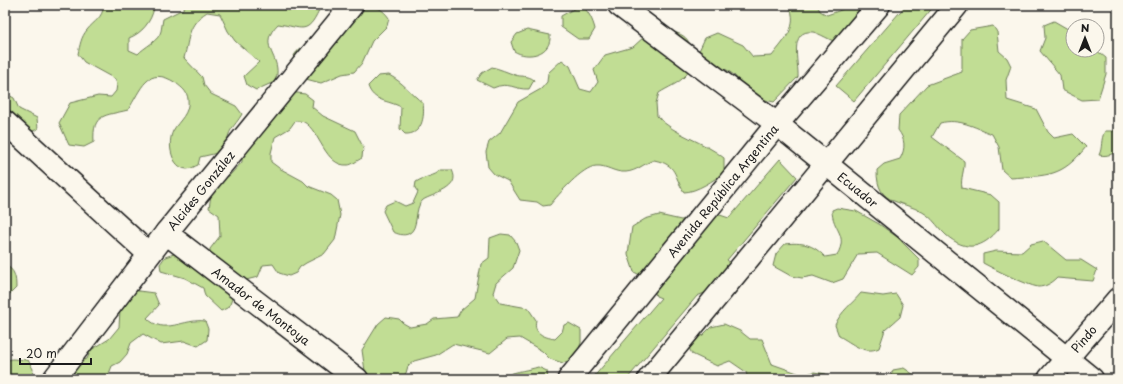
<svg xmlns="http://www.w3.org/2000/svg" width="1123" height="384" font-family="'Playpen Sans',sans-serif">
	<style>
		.green { fill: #c1dd94; stroke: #6e7c58 }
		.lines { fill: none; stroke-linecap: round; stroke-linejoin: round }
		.street-casing { stroke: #1c1c1c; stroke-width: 25 }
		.secondary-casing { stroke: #1c1c1c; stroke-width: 25 }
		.street { stroke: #fbf7ec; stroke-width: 22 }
		.secondary { stroke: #fbf7ec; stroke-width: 22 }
		.labels { text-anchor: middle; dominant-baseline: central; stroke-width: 3; stroke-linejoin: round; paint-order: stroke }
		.street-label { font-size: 12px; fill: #1c1c1c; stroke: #fbf7ec }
	</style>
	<rect width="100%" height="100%" fill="#fbf7ec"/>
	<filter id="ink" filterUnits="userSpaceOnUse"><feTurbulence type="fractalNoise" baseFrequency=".025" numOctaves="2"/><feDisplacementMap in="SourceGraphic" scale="8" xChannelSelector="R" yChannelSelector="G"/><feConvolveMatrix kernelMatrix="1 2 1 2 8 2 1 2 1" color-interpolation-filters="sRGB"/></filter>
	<g filter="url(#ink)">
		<g class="green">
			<path d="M104,5H153L154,8C151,22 142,33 129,38V50L138,54C144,47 159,41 161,31C162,27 162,23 163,19L183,9L186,5H225L227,7L240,5H316L319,10C307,36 302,27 278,24C257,45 279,54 277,74C277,76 275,80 274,82L256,90L247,85L244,76L259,62L235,41L228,31L220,14L207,12C187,25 190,37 184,58L202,77L204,85L211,94L236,106L242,114C234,128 227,129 227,147L222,152L200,157L198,165C195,166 191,169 187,169C171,168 167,143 173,131C179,120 190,114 188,99C187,91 182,88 176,83C147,64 141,90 128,110C105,116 92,113 94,142L84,147L69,145L59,123L70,103L98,96L111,97L116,91L117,84L115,79L84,62L78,54C80,45 81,37 87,30C95,20 102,19 104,5Z"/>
			<path d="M337,5C358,5 377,0 389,18L387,26L372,41L362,63L354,72L342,74L321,83L298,77C287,55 295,53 311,40C321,31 332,17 337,5Z"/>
			<path d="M789,5H817L820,11L827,15L841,10L848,6L858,8L863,16L839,43C831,41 819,33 813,32C788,29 799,63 798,77L774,102L757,98L749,93L734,75L727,70L718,68L698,53L705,38L717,33L743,45L753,57L772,56C785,39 799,27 789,5Z"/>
			<polygon points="906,5 935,5 854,101 836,86"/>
			<path d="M577,7H583C589,12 593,21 595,29L589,39H578L561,27V16Z"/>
			<polygon points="1054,21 1073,32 1073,50 1096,50 1106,58 1106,74 1098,99 1082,100 1062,90 1060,75 1040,51 1045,38 1044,25"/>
			<path d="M993,26L997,32L999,51L1007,58L1011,66L1006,80L1007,100L1036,109L1048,132L1054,138L1073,134L1086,147C1061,178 1048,175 1011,178L1002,170L999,147L992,134C974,127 959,118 940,123L932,137L964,161C965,170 960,178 962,188L991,195L999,202V229C983,248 967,253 946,235C939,229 934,220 927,215C905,199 876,208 877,170L884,164L900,159C906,148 905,139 898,130L899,115L927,85L962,72V39L970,30Z"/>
			<path d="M527,30L550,35C552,54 528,60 514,51L511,42L517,34Z"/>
			<path d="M658,30C679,32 693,34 691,59C691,65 690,72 685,76C678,84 668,87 659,93L656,103L657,116C675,136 704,141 724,158V172C715,180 696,192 684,192C673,175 678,165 654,160C643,164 637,171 626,172C614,173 607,165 596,166C582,167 559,194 550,205L543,206L537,202L520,200L508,181L494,174L488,167L486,152L489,142L500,133L518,102L541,89L547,82L548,73L562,60L570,66L580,89L591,92L598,82L594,70L605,55L633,47L645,36Z"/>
			<path d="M492,67C500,69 507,72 515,75C521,77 528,75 534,80L529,89C514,90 509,81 493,88L477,80L482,73Z"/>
			<path d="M389,75C404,83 410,93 423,103C425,117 422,135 405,134L400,129L401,107C388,100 373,102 368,86L378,76Z"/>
			<path d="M290,92L305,94L313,100L312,107L323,116L355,131L363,147L362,158C358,160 352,165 348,165C325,167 320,131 304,122C302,121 298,121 295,121L290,128L275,137L271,153V162L279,168L303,181L308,186L331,195L337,200L340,215L335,240L324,254L306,263L300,267L296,273L289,276L279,273L273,264L263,265L258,277L246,280L210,261V249L220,236L219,215L209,208L212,189L220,180L229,176L242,162V150Z"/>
			<polygon points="5,93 14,98 19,109 37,118 38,129 30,132 5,112"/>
			<path d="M1105,131H1118V153C1110,153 1109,157 1099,155C1103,147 1100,140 1105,131Z"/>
			<path d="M780,159L797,177L727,260L735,266L739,272L735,293L723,296L707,292L697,296L627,379H592L661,298L656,296C653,285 645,277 634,272L628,254L632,227L645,219L659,215L681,220L720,215L729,218Z"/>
			<path d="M441,170H452C462,189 432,194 423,200C413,208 420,229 408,234C403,236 398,234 393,232L383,211L386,205L395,201L405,206L413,203L418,192L415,188L416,182C425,176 434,177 441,170Z"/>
			<path d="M837,208L856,211L879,224L897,237L919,259V267L912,275L877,253L858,254L843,279L832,283L813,276L802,278L791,276L773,266L776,254L785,244C802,242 813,244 825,257L837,255C849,234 832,230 832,210Z"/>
			<path d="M501,234L510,235L516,242L519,250L513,268L496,283L493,293L500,303L528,308L536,320C533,333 543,337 555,339L562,332L564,325L569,323L581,330V343L575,358L563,363L550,359L542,351L520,338L507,339L490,353L453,344L436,355L414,361L408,366L406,373L400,379H372L365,371L362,350L378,324L386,317L399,319L403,323L410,327L427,324L434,319L457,317L461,310L475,298L481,264L489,258L490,238Z"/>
			<path d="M1043,241L1066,260H1081L1097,270L1093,281L1057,278C1052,283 1045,287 1038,287C1026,285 994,269 983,263V254L996,251L1022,252L1031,244Z"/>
			<polygon points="174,254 231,292 232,299 229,307 221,311 205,296 203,288 185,278 161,271 160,264 165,257"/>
			<path d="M5,265C15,270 16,277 16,288L5,299Z"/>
			<path d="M131,290L154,293L159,305L147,318C164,336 184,318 205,321L208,329L207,340L198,346L184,341L161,344L143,334L131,343L127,354L120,362L112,366L107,379H66L73,363L87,359L91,350L109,339L119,327L120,310Z"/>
			<path d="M861,293L883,296L896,294L903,305L900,317L885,330L879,348C864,355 852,343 839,336L835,325C841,311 852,304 861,293Z"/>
			<polygon points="724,324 740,331 750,339 762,339 772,364 803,375 814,372 826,374 829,379 748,379 746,372 730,361 717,366 692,354 686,342 703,335 711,327"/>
			<polygon points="12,359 28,360 33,369 32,379 5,379 5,361"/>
			<path d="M538,367L547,371L548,379H508V375C516,371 529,370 538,367Z"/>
			<polygon points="904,368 920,379 891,379 890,377 893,370"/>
		</g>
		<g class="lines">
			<g class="street-casing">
				<g id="street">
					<path id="s1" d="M619,5L777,124L1092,379"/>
					<polyline points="5,122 149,254"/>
					<path id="s2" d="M166,233L357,379"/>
					<path id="s3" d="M54,379L166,233L352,5"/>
					<path id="s4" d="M1049,379L1118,299"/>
				</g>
			</g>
			<g class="secondary-casing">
				<g id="secondary">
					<path id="s5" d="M569,379L777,124L879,5"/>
					<polyline points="649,379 957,5"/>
				</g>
			</g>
			<use href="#street" class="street"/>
			<use href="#secondary" class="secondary"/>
		</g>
	</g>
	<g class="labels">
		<g class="street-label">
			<text stroke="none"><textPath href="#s1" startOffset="302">Ecuador</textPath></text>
			<text stroke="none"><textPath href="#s3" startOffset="239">Alcides González</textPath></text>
			<text stroke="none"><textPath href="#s5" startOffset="243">Avenida República Argentina</textPath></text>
			<text stroke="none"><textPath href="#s2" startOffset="120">Amador de Montoya</textPath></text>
			<text stroke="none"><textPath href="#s4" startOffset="53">Pindo</textPath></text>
		</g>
	</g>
	<rect width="1123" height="384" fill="none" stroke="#fbf7ec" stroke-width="20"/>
	<rect x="10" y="10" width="1103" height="364" fill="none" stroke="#1c1c1c" stroke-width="1.5" filter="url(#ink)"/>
	<g transform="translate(1085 38)"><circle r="19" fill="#fbf7ec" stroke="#a29f99"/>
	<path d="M0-3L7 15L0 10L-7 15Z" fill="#1c1c1c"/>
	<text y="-6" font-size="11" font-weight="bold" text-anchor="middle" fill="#1c1c1c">N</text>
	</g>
	<path d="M20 358v6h71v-6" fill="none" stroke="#1c1c1c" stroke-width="2"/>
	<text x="26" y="358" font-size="12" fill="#1c1c1c" stroke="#fbf7ec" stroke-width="3" paint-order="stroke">20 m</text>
</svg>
